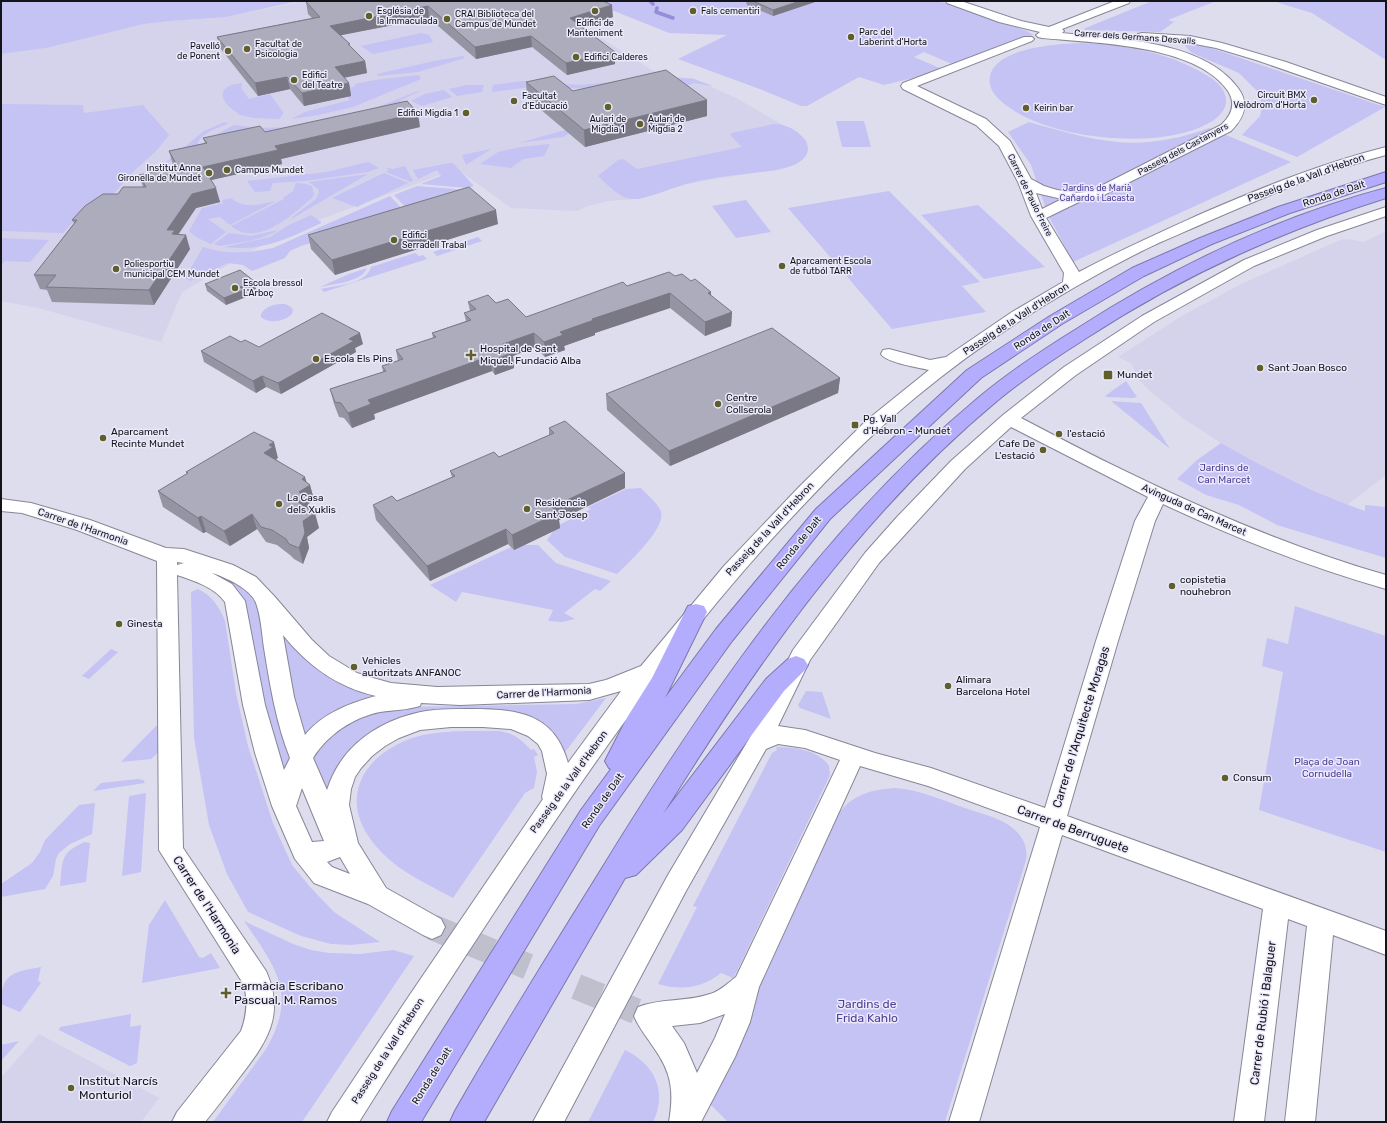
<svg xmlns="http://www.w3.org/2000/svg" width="1387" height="1123" font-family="Rubik,sans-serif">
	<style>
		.built { fill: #d4d3eb }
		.green { fill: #c5c2f4 }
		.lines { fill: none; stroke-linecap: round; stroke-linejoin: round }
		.stream { stroke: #958dd9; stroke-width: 3.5 }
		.minor-tunnel { stroke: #c0bfce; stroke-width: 26; stroke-dasharray: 26 13; stroke-linecap: butt }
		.minor-casing { stroke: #878696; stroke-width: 2 }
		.highway-casing { stroke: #7c77ad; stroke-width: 2 }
		.minor { fill: #fff; fill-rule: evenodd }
		.highway { fill: #b4adfd; fill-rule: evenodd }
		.wall { fill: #9594a3 }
		.shaded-wall { fill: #797884 }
		.building { fill: #adacbd; stroke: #797884 }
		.poi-dot { fill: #605f2b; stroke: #ebeafb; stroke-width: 1.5 }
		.labels { text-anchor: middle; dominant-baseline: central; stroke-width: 3; stroke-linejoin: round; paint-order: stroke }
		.far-poi-label { font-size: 9px; fill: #141319; stroke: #ebeafb; text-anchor: start }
		.far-street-label { font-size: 9px; fill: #141319; stroke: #ebeafb }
		.far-park-label { font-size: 9px; fill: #50409a; stroke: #ebeafb }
		.street-label { font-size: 10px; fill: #141319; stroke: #ebeafb }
		.poi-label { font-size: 10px; fill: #141319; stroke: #ebeafb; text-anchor: start }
		.park-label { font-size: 10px; fill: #50409a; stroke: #ebeafb }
		.near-street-label { font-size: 12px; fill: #141319; stroke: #ebeafb }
		.near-poi-label { font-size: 12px; fill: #141319; stroke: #ebeafb; text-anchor: start }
		.near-park-label { font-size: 12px; fill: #50409a; stroke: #ebeafb }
	</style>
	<rect width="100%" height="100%" fill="#deddee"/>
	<g class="built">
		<polygon points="304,1 543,1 650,69 668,77 692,78 738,99 802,136 807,141 808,148 806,155 796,164 783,168 685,184 636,199 609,201 588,206 577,211 511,208 457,169 281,234 182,292 161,342 38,308 1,301 1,54 46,48 144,24 170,21 226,17"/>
		<polygon points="1386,229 1386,475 1347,505 1280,475 1221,443 1184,419 1151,392 1139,380 1131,363 1118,357 1180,317 1241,284 1340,240 1348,239 1364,242 1386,231 1384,230"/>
		<polygon points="39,1034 159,1098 141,1122 1,1122 1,1078"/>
	</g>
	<g class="green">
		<polygon points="1,1 298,1 226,17 170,21 144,24 46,48 1,54"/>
		<polygon points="589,1 930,1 947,3 1027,31 1033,35 954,65 924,52 914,57 942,69 921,76 884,85 859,77 807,106 801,106 757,88 678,59 727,35 669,33"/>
		<polygon points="1152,1 1216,1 1168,20 1174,22 1160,32 1087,30 1083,29"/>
		<polygon points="1273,1 1386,1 1386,60 1312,13"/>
		<polygon points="421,33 429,35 433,42 373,54 361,46"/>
		<path d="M1081,43C1125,45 1168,52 1206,75C1216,80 1227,90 1226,102C1225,117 1205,126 1193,130C1143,148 1043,138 1002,102C994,95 988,87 990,76C996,47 1058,44 1081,43Z"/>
		<polygon points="1188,44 1208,47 1385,107 1297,157 1242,135 1260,116 1262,108 1260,104 1261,97 1256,90 1239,73 1192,53 1185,46"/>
		<polygon points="463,56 465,58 418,72 378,76 377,74 434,61"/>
		<polygon points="419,75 421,79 353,107 318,115 291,119 305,112 350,100 347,97 349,88 356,86 354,84 375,80"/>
		<polygon points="669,77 694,79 713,86 694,83 673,91"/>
		<polygon points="638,79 598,89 530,87 492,92 493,85 523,81 581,85"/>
		<path d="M242,83L241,88L249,99L270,94L283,112V114L279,119L254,118L237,114L238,113C229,108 214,95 229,86C232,84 239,84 242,83Z"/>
		<polygon points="466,85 484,85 482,92 457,96 449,89"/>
		<polygon points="444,90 452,97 422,106 411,101 425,94"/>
		<polygon points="418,91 420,91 399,101 412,108 205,145 213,136 234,125 257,128 298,127 365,112"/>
		<polygon points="1,104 83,105 84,113 143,105 169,135 157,150 134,171 114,193 79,215 63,233 1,231"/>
		<polygon points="836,121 864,121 871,147 842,147"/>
		<path d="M225,122L228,124C217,128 197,134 196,149L167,163L146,181L144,180L204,131Z"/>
		<path d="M1029,122C1068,133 1109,146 1149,142C1170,140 1190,135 1209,128L1291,162L1073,262L1048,215L1031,165L1008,132Z"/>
		<path d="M774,124C794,123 825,149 796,164C781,171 761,172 745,174C725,176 703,179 683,185C672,188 646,199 636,199C621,200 609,186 598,176L618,160L623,159L637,169L742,147L730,135L732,133Z"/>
		<polygon points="583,125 563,137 519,143"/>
		<polygon points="550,144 544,156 523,159 511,168 480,164 498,152 520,147"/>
		<polygon points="491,149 466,165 462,155"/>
		<polygon points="368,162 379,168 368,172 305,181 273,183 270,191 255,192 247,181 327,172"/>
		<polygon points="450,163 453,163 474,186 468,188 421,184 441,176 437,170 418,179 413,170"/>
		<polygon points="405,166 413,181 411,182 386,172 389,170 386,168 393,169"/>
		<polygon points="384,173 408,183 357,207 332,198"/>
		<polygon points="368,174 293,218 291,218 316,199 319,192 318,189 309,182"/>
		<path d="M296,183L306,184L312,186L314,195L311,199C291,215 258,248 231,226L284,199L283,198L293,191Z"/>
		<polygon points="417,186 467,190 411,213 394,195"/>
		<polygon points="889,191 980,282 962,286 986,312 892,329 788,208"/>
		<path d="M390,196L407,214L301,246L290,251L285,258L252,271L243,265L228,263L190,281L185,278L203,247C226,255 250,253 273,248Z"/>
		<path d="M231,198C245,210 260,204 276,201L230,225L220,217L208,219L226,232L211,244L198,238L189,231L202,208L223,203L222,200Z"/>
		<polygon points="746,200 771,232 736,238 712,206"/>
		<polygon points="978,205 1045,267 984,279 921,215"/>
		<path d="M311,215L321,222V223C287,239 262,252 224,247L270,237L287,226Z"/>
		<path d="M278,230C261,241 239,242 220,246L214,244L229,233L251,236Z"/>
		<polygon points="478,237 482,241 437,256 433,252"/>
		<polygon points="1,238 49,240 30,262 5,261 1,265"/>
		<path d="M415,253L419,256L423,255L427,259L324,292L321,289C337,285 366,285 371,267Z"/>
		<path d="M367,268C362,282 333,284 320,287L349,274Z"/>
		<path d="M285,304C308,312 274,329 261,317V314C266,305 276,304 285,304Z"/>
		<polygon points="1126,381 1137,397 1133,398 1107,397 1105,396"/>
		<polygon points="1111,401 1141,403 1170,449"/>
		<path d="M1221,443C1267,469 1315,494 1365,511V505L1386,507V558L1277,525L1239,505L1206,495L1177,479L1197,460Z"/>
		<path d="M641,488C647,495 658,503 661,512C666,528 628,563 617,574L565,557L547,540L557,526L591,509L588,507L626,489Z"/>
		<polygon points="524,545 538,545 556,563 611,581 600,591 595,589 564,613 575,619 562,622 548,621 553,610 462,592 456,602 430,585 511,547 514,550"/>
		<polygon points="209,569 237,579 261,605 293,753 283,782 248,635"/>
		<path d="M198,589C212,596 219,606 225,621L236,693L248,746L273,823L292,865L311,888L334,912L380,942L351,945L331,944L301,936L248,912L227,874L209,825L194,738L191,592Z"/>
		<polygon points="1295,606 1386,636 1386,852 1259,810 1283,672 1262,666 1267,638 1288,644"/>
		<polygon points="278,623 313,662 396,696 303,741"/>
		<polygon points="111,649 118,652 89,679 82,676"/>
		<polygon points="806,691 822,692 831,719 800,708 798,705"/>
		<polygon points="606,698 563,755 539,725 394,724 331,798 311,756 324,739 358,716 400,707 576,704"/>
		<polygon points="159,723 159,752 151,759 121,762"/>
		<path d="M499,731C513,733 521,739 531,750L534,749L538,755L534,757L537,772L534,788L525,793L453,898C437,889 419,881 403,870C371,848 341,810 366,771C378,753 401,740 423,735C447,730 474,731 499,731Z"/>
		<path d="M776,747C794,747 819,750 829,766L830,775L738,969L733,978L721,973C702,988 682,991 658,984L697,907L693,906L772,753L777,750Z"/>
		<polygon points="138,779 143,780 145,783 93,791 101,783"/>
		<path d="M895,788C920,790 942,800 965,808C982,814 1002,818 1015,830C1024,838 1028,849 1026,860L945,1122H728L708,1102L832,824C847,797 865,790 895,788Z"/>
		<polygon points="146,793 141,872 122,876 129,796"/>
		<polygon points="95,803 92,834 70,844 59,853 56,859 53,876 45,889 1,897 1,884 32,863 40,852 45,840 79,805"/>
		<path d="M85,842L90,843L86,882L60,886C63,861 59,853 85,842Z"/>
		<polygon points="165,900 199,957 203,958 211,953 220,968 142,983 149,925"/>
		<path d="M244,921L293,944L311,950L329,953L360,954L393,950L414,956L302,1122H213L266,1049C298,994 276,968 244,921Z"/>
		<path d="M41,967L38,981L41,983L20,1012L1,1004C1,973 14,972 41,967Z"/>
		<polygon points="131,1014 130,1027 141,1025 137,1063 130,1066 59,1030 60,1027"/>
		<polygon points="19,1041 1,1061 1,1045"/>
		<path d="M625,1050C654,1064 668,1091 653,1122H588Z"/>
	</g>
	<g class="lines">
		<g class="stream">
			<polyline points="650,1 653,4"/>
			<polyline points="657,8 656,12 673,18"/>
		</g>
		<polyline class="minor-tunnel" points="432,927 648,1016"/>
		<g class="minor-casing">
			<g id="minor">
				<path d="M946,1H961L1021,21L1049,27L1115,1H1130L1129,3L1062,29L1064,31L1062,33C1116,39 1203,40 1238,88C1250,104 1244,118 1231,131L1100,197L1083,200L1046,218L1079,272C1120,250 1161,232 1203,213C1263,187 1323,163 1386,147V155C1325,171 1267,196 1209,221C1187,231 1164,240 1142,251C1062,291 985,340 916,397C867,437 824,483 781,529C675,644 587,771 501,902C453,975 405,1048 359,1122H327L332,1112L409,996L543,799L542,797L547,774L542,751L538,744L528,736L511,729L483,727H451L420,730L399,738L385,746L372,756L361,768L355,777L351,789L349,805L358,843L386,888L441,919L445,927L441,935L432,939L423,935L368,904L314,883L295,859L272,806L255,753L243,705L225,602C214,587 195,581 177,575L183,848L266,971C286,1016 266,1043 239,1078C228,1093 217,1107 205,1122H172L177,1112L241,1031C247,1015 248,1001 244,985L159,850L157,561L77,530L22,513L1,511V499L31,503L90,520L166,548L184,549L233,565L256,577L275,597L312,640L329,656L357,673L373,678L391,683L437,687L589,684L606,680L641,666L724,566L799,487L867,420L929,370C917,367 887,363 881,354L883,350L889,349L930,360L946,357L1012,312L1063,282L1064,273L1031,216L1018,182L999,146L976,125L903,89L901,86L903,83L1024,37H1032L1034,39L1032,41L917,86L986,119L1010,141L1031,179L1044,186L1057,190L1079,193L1091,191L1221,125C1232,115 1236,104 1228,91C1196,44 1093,43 1042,38L1038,37L1036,35L1040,32L999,22L947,3ZM1036,193L1062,199L1042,209ZM177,562L184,563L177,565ZM212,573C225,577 251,589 256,603C261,616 262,635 264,648C270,685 276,723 290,758L284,770L265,705L245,601L232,584ZM283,635C308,666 337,687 376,696C350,703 323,713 305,735L294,697ZM621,691L568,763C554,712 516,709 469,709C455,709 441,709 426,711C381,719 341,745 327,790L313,758C327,735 354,717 380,712C394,710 407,710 420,706L421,703L460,705L589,700ZM302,788L321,834L324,841L312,842L296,806ZM340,857L350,874L332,867L327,862Z"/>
				<polygon points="1142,33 1190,36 1222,43 1286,62 1386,97 1386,105 1256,60 1216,48 1190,43 1138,38 1136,36 1138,34"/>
				<path d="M1386,207V216L1327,236L1254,266L1154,322L1076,375L1021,418C1056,436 1091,455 1127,472C1211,513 1296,549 1386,575V589C1309,567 1235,538 1163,504L1155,521L1118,641L1067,816L1386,931V955L1333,935L1315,1122H1285L1307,926L1288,919L1264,1122H1234L1263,909L1062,835L979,1122H949L1040,827L928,786L860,766L759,987L750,1022L735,1057L701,1122H669C674,1092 672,1073 654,1048C647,1037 639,1028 634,1016L638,1007C661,998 687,1002 710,994C720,991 728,983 736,977L840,760L805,748L778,744L766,749L686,891L564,1122H533L668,875L749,739L793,650L865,553L897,517L951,461L1003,415L1064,367L1142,316L1244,260L1317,230ZM1011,427L1148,497L1135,521L1096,641L1045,808L931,768L875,753L805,730L778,726L810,660L879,563L965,469ZM725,1014L715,1038L697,1073L684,1043L672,1026L700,1023Z"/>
			</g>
		</g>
		<g class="highway-casing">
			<g id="highway">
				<polygon points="1386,172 1386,182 1290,213 1212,244 1144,276 1062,324 981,378 830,519 732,641 599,826 421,1122 387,1122 392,1111 581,810 611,769 609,768 605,761 628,716 652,678 688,606 696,604 704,606 707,612 665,698 716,629 816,509 967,370 1050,316 1132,268 1200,238 1278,207"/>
				<path d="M1386,188V198C1278,232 1180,277 1085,339C1055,358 1025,378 997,401C860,515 756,664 663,814L766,679L788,659L796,656L804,659L808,665L804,671L784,691L682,830L636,875L625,878L484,1122H450L455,1111C501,1030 550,952 599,873C705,700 821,529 978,398C1009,372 1044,349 1078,328C1173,267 1277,217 1386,188Z"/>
			</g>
		</g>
		<use href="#minor" class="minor"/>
		<use href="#highway" class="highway"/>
	</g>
	<g class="wall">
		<polygon points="603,1 613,17 581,27 615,64 567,75 532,47 476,59 429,18 341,35 351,47 365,61 367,73 344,78 349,83 351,96 304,106 290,89 258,96 220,48 217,37 312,18 308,14 306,2"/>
		<polygon points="746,1 818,1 773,16 747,5"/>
		<polygon points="526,82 573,91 707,100 707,116 585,147 527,98"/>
		<polygon points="420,127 281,159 282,164 211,180 220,202 196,208 178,235 190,249 154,305 52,302 47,290 40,289 34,275 74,223 72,220 118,194 143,187 139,175 174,168 173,165 169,151 205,143 203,138 265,132"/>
		<polygon points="498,224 335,275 311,249 308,235"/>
		<polygon points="675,276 691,281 711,292 711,296 732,312 731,326 705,336 670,308 595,333 595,335 564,346 565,350 545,357 535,347 513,356 514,368 495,375 492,371 374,414 375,419 352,428 344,418 339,417 334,404 330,389 383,372 382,366 398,361 396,350 433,338 432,333 466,321 464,313 470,311 468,302 496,303 526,317 627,286"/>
		<polygon points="254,281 256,289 245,293 246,297 226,305 207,291 205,284"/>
		<polygon points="241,342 259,347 363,344 355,348 356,352 281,394 266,387 256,393 204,362 201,351"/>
		<polygon points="840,378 838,393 670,466 607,410 606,394"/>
		<polygon points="549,428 625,473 625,488 559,520 560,528 514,550 508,544 430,581 376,520 373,505 397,501 452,477 450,471 499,457 549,435"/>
		<polygon points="278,458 276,459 277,460 310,485 314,500 308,504 309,509 319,528 307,537 309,548 303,564 294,559 290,555 277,545 266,542 257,529 230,546 206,532 203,533 163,507 158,491 187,474 186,472"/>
	</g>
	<g class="shaded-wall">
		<polygon points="800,1 818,1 773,16 773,10"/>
		<polygon points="612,5 613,17 571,30 570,18"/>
		<polygon points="428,6 429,18 332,37 330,26"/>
		<polygon points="531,36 532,47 476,59 475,47"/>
		<polygon points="615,52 615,64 567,75 566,63"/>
		<polygon points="365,61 367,73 337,79 335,67"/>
		<polygon points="287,77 290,89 258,96 255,83"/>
		<polygon points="349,83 351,96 304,106 302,93"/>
		<polygon points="707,100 707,116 585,147 584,130"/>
		<polygon points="418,113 420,127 281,159 282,164 207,181 203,167 275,146"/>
		<polygon points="216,188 220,202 196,208 177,236 186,235 190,249 154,305 149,290 167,230 192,194"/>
		<polygon points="496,210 498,224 335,275 332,260"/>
		<polygon points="254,281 256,289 245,293 246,297 226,305 224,298 240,287"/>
		<polygon points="711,292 711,306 708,293"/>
		<polygon points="670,293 670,308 595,333 595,335 564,346 565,350 545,357 544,342 560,332 592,319"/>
		<polygon points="732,312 731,326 705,336 705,322"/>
		<polygon points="360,333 363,344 355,348 356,352 281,394 278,383 349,339"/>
		<polygon points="534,333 535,347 513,356 514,368 495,375 493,360 503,344"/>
		<polygon points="490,356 492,371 374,414 375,419 352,428 348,413 368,400"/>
		<polygon points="262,376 266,387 256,393 253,381"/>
		<polygon points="840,378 838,393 670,466 669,451"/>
		<polygon points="274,442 278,458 276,459 277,462 264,453 269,445"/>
		<polygon points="625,473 625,488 559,520 560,528 514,550 512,535 552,507"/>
		<polygon points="305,477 308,487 310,485 314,500 308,504 310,512 298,502 302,479"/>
		<polygon points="315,513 319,528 307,537 309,548 303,564 299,548 303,521"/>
		<polygon points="252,514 257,529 230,546 224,531"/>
		<polygon points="201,516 206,532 203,533 198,518"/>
		<polygon points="506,529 508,544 430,581 427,566"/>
	</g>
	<g class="building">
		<polygon points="312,1 603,1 612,5 570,18 615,52 566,63 531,36 475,47 428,6 330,26 350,44 348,44 365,61 335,67 349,83 302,93 287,77 255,83 217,37 320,17 306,2"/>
		<polygon points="753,1 800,1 773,10"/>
		<polygon points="666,70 707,100 584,130 526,82 554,76 573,91"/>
		<polygon points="407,101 418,113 275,146 278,150 203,167 216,188 192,194 167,230 175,230 172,234 186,235 149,290 46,287 56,275 34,275 77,220 72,220 85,206 103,194 118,194 123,187 146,187 139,175 178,167 169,151 207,143 203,138 260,126 265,132"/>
		<polygon points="469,187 496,210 332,260 308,235"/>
		<polygon points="240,270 254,281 240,287 244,290 224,298 205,284"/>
		<polygon points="669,272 675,276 682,274 691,281 695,279 711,292 708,293 732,312 705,322 670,293 592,319 594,320 560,332 563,335 544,342 534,333 503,344 512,353 493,360 490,356 368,400 371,404 348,413 341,403 335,402 330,389 386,371 382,366 403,359 396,350 436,337 432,333 471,320 464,313 476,309 468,302 488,295 496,303 508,299 526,317 623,282 627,286"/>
		<polygon points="322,313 360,333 349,339 354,341 278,383 262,376 253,381 201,351 230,336 241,342 245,340 259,347"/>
		<polygon points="772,328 840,378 669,451 606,394"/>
		<polygon points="565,421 625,473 552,507 558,513 512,535 506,529 427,566 373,505 392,496 397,501 455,476 450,471 494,452 499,457 554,433 549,428"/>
		<polygon points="254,432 274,442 269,445 273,447 264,453 305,477 302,479 310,485 299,492 306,497 298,502 315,513 303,521 305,533 299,548 289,544 286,539 272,530 261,527 252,514 224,531 201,516 198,518 158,491 188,473 186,472"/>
	</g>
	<g class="poi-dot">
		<circle cx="595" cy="11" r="4"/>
		<circle cx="693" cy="11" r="4"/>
		<circle cx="369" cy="16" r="4"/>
		<circle cx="447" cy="19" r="4"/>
		<circle cx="851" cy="37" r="4"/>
		<circle cx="247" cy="49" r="4"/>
		<circle cx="228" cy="51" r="4"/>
		<circle cx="576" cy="57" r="4"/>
		<circle cx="294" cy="80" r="4"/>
		<circle cx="1314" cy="100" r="4"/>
		<circle cx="514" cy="101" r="4"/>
		<circle cx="608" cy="107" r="4"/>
		<circle cx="1026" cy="108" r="4"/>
		<circle cx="466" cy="113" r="4"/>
		<circle cx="640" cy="124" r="4"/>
		<circle cx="227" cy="170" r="4"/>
		<circle cx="209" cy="173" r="4"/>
		<circle cx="394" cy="240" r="4"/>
		<circle cx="782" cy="266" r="4"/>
		<circle cx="116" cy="269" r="4"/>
		<circle cx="235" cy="288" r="4"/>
		<path d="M469 349h4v4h4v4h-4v4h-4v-4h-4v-4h4z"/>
		<circle cx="316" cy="359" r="4"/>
		<circle cx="1260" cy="368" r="4"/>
		<rect x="1103" y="370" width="10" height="10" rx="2"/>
		<circle cx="718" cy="404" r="4"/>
		<rect x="851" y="421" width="8" height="8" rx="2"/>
		<circle cx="1059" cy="434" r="4"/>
		<circle cx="103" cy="438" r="4"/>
		<circle cx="1043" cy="450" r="4"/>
		<circle cx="279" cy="504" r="4"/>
		<circle cx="527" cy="509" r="4"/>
		<circle cx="1172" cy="586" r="4"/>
		<circle cx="119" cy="624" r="4"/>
		<circle cx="354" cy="667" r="4"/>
		<circle cx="948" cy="686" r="4"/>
		<circle cx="1225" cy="778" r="4"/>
		<path d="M224 987h4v4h4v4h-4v4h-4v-4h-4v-4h4z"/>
		<circle cx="71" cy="1088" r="4"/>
	</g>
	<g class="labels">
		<g class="far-poi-label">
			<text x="377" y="11">Església de<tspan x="377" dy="10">la Immaculada</tspan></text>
			<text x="701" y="11">Fals cementiri</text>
			<text x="455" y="14">CRAI Biblioteca del<tspan x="455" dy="10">Campus de Mundet</tspan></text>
			<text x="595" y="23" text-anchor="middle">Edifici de<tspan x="595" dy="10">Manteniment</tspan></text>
			<text x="859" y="32">Parc del<tspan x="859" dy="10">Laberint d'Horta</tspan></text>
			<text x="255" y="44">Facultat de<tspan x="255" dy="10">Psicologia</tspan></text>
			<text x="220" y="46" text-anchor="end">Pavelló<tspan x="220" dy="10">de Ponent</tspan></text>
			<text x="584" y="57">Edifici Calderes</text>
			<text x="302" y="75">Edifici<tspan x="302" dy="10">del Teatre</tspan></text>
			<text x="1306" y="95" text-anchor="end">Circuit BMX<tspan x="1306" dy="10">Velòdrom d'Horta</tspan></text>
			<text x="522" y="96">Facultat<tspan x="522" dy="10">d'Educació</tspan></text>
			<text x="1034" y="108">Keirin bar</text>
			<text x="458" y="113" text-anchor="end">Edifici Migdia 1</text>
			<text x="608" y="119" text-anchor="middle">Aulari de<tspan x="608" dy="10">Migdia 1</tspan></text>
			<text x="648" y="119">Aulari de<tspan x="648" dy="10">Migdia 2</tspan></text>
			<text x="201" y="168" text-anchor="end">Institut Anna<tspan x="201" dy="10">Gironella de Mundet</tspan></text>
			<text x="235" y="170">Campus Mundet</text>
			<text x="402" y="235">Edifici<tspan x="402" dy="10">Serradell Trabal</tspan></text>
			<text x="790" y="261">Aparcament Escola<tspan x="790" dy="10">de futból TARR</tspan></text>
			<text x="124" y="264">Poliesportiu<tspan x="124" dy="10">municipal CEM Mundet</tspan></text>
			<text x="243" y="283">Escola bressol<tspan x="243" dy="10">L'Arboç</tspan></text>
		</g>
		<g class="far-street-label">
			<text transform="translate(1135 37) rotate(4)">Carrer dels Germans Desvalls</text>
			<text transform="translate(1183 149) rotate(-28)">Passeig dels Castanyers</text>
			<text transform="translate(1030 195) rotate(64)">Carrer de Paulo Freire</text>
		</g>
		<g class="far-park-label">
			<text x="1097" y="188">Jardins de Marià<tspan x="1097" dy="10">Cañardo i Lacasta</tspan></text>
		</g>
		<g class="street-label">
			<text transform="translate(1306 178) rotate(-20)">Passeig de la Vall d'Hebron</text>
			<text transform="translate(1334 194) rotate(-18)">Ronda de Dalt</text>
			<text transform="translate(1016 319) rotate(-33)">Passeig de la Vall d'Hebron</text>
			<text transform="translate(1042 330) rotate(-33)">Ronda de Dalt</text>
			<text transform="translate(1194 510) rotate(24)">Avinguda de Can Marcet</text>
			<text transform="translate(83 527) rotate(19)">Carrer de l'Harmonia</text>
			<text transform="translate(770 529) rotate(-47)">Passeig de la Vall d'Hebron</text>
			<text transform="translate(799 543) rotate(-51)">Ronda de Dalt</text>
			<text transform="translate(544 693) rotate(-3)">Carrer de l'Harmonia</text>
			<text transform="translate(569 782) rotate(-54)">Passeig de la Vall d'Hebron</text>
			<text transform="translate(603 801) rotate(-55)">Ronda de Dalt</text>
			<text transform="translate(388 1051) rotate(-57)">Passeig de la Vall d'Hebron</text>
			<text transform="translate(432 1076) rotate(-58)">Ronda de Dalt</text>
		</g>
		<g class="poi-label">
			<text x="480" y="349">Hospital de Sant<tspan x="480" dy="12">Miquel. Fundació Alba</tspan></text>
			<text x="324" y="359">Escola Els Pins</text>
			<text x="1268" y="368">Sant Joan Bosco</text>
			<text x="1117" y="375">Mundet</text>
			<text x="726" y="398">Centre<tspan x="726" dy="12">Collserola</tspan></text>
			<text x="863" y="419">Pg. Vall<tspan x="863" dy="12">d'Hebron - Mundet</tspan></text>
			<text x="111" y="432">Aparcament<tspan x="111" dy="12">Recinte Mundet</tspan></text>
			<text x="1067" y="434">l'estació</text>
			<text x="1035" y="444" text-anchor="end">Cafe De<tspan x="1035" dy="12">L'estació</tspan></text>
			<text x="287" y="498">La Casa<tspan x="287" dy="12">dels Xuklis</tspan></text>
			<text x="535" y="503">Residencia<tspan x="535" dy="12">Sant Josep</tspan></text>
			<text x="1180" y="580">copistetia<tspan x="1180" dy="12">nouhebron</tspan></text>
			<text x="127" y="624">Ginesta</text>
			<text x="362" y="661">Vehicles<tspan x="362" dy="12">autoritzats ANFANOC</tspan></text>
			<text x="956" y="680">Alimara<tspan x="956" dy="12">Barcelona Hotel</tspan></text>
			<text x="1233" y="778">Consum</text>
		</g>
		<g class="park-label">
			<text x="1224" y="468">Jardins de<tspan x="1224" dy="12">Can Marcet</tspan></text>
			<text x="1327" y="762">Plaça de Joan<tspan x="1327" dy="12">Cornudella</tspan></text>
		</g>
		<g class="near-street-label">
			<text transform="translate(1081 727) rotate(-73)">Carrer de l'Arquitecte Moragas</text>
			<text transform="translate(1073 829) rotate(20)">Carrer de Berruguete</text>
			<text transform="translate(207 905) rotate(57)">Carrer de l'Harmonia</text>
			<text transform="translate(1263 1013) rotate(-83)">Carrer de Rubió i Balaguer</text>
		</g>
		<g class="near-poi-label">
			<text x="234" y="986">Farmàcia Escribano<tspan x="234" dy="14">Pascual, M. Ramos</tspan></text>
			<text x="79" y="1081">Institut Narcís<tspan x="79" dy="14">Monturiol</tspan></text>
		</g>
		<g class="near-park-label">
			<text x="867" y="1004">Jardins de<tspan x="867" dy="14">Frida Kahlo</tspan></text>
		</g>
	</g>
	<rect width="1387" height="1123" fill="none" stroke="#141319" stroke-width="4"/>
</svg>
